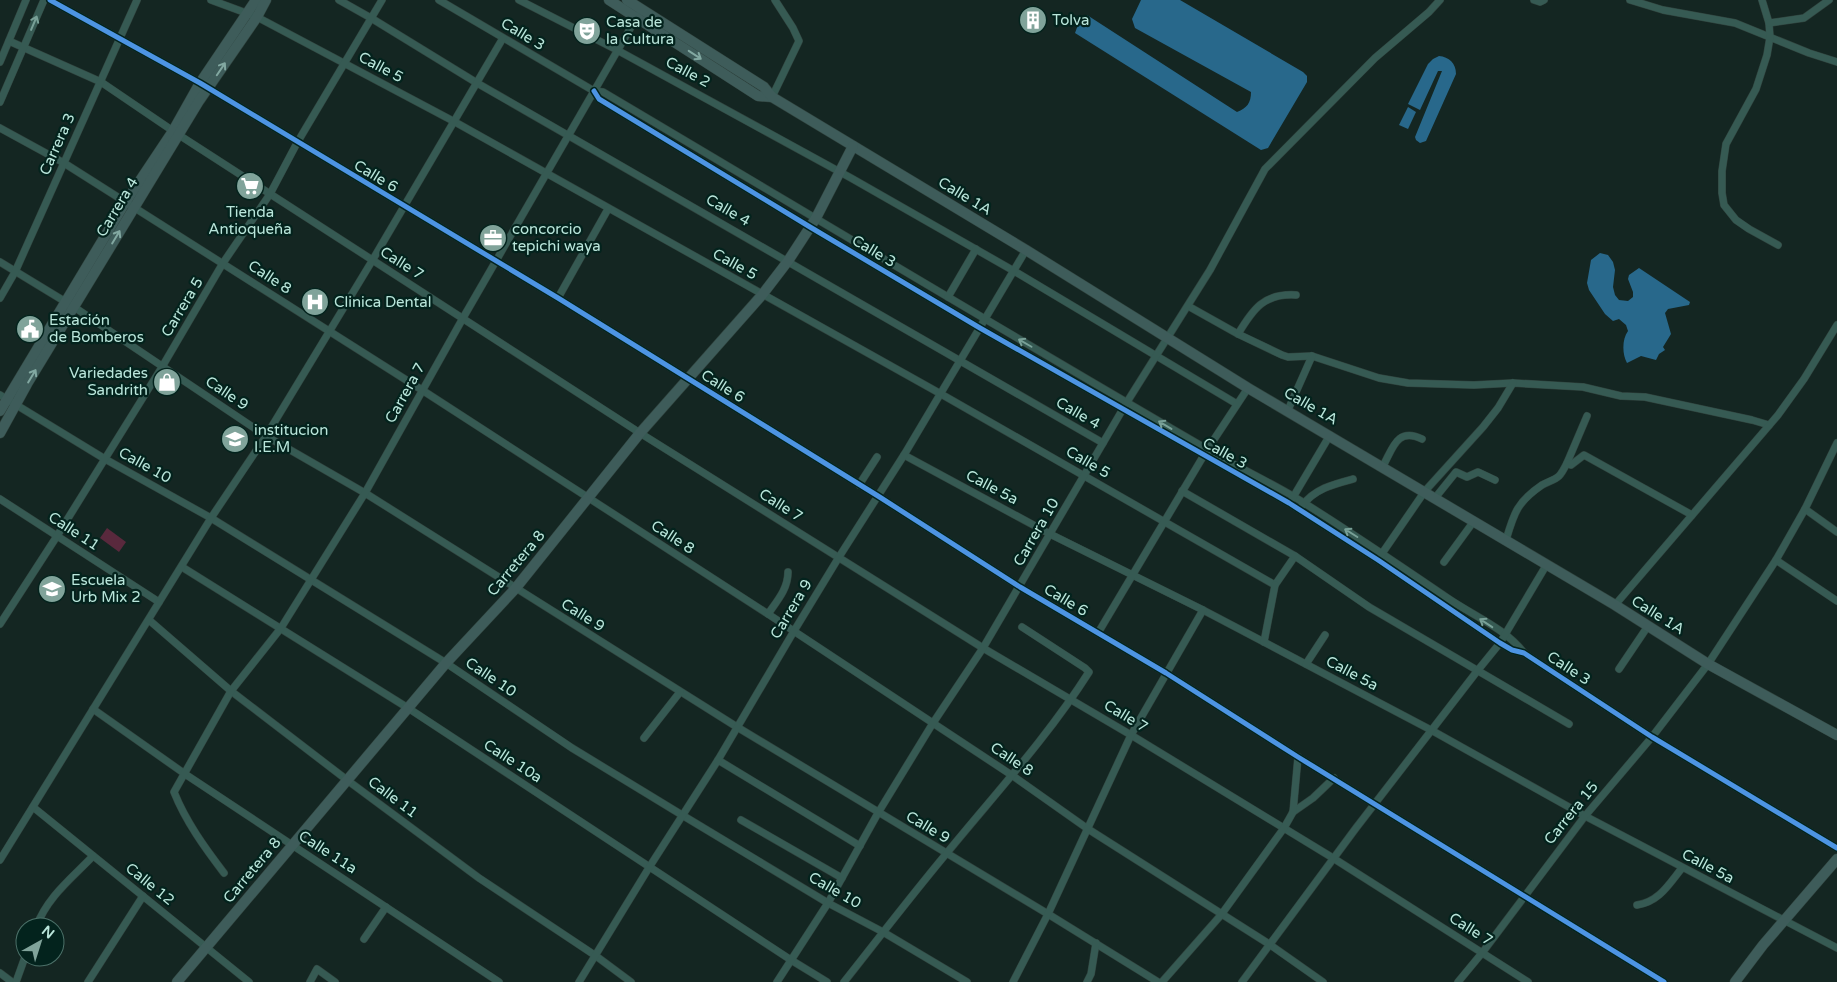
<svg xmlns="http://www.w3.org/2000/svg" width="1837" height="982" font-family="'Varela Round',sans-serif">
	<style>
		.green { fill: #59293d }
		.water { fill: #28688b }
		.lines { fill: none; stroke-linecap: round; stroke-linejoin: round }
		.street-casing { stroke: #30423d; stroke-width: 8 }
		.secondary-casing { stroke: #30423d; stroke-width: 11 }
		.street { stroke: #365a53; stroke-width: 7 }
		.secondary { stroke: #3e5c5a; stroke-width: 10 }
		.cycleway-casing { stroke: #03231d; stroke-width: 8 }
		.cycleway { stroke: #4d94e3; stroke-width: 5 }
		.oneway { stroke: #78a097 }
		.oneway2 { stroke: #82a8a1 }
		.labels { text-anchor: middle; dominant-baseline: central; stroke-width: 4.5; stroke-linejoin: round; paint-order: stroke }
		.poi-label { font-size: 15px; fill: #bae6db; stroke: #03231d; text-anchor: start }
		.street-label { font-size: 15px; fill: #bae6db; stroke: #03231d }
	</style>
	<rect width="100%" height="100%" fill="#142622"/>
	<polygon class="green" points="107,528 126,542 119,552 100,538"/>
	<g class="water">
		<path d="M1141,0H1180L1303,72L1307,76V82L1268,148L1261,150L1075,33L1079,22L1087,15L1237,112C1247,108 1251,103 1251,92L1135,28L1132,19Z"/>
		<path d="M1439,56C1449,57 1456,63 1456,74L1426,141L1420,143L1416,140L1415,137L1442,71H1438L1420,110L1408,104L1428,64L1433,59Z"/>
		<polygon points="1408,107 1416,112 1408,129 1399,125"/>
		<path d="M1600,253L1608,255L1613,262L1615,270L1613,287L1615,295L1619,300L1628,301L1633,297V292L1628,279L1629,275L1639,268L1690,302L1689,305L1668,309L1665,313L1671,334L1663,347L1665,350L1659,354L1656,360L1641,356L1627,363C1622,354 1622,339 1628,331L1626,325L1619,319L1613,321L1605,314L1589,290L1587,283L1591,260Z"/>
	</g>
	<g class="lines">
		<g class="street-casing">
			<g id="street">
				<polyline points="50,0 200,83 558,298 878,496 1020,587 1166,673 1298,757 1664,982"/>
				<polyline points="211,0 257,17 455,122 941,394 1275,585 1295,556"/>
				<polyline points="339,0 371,18 477,83 1103,443"/>
				<path d="M439,0L594,91L603,92C804,211 1003,331 1205,448C1235,466 1266,480 1296,498C1348,530 1399,565 1449,599C1474,616 1506,629 1524,653"/>
				<polyline points="519,0 617,50 851,178 1014,271 1237,404"/>
				<polyline points="1534,0 1540,2 1544,0"/>
				<polyline points="1630,0 1663,10 1735,23 1809,53 1837,62"/>
				<polyline points="1762,0 1769,23 1770,37 1767,55 1756,89 1726,144 1722,171 1722,193 1724,205 1736,220 1749,229 1778,245"/>
				<polyline points="1769,23 1804,18 1829,0"/>
				<polyline points="9,41 101,82 179,135 640,433 983,648 1131,735 1333,858 1528,982"/>
				<polyline points="0,62 26,0"/>
				<polyline points="594,91 599,99 810,227 980,328 1289,503 1378,560 1500,643 1512,650 1524,653 1652,737 1837,848"/>
				<polyline points="772,97 799,41 793,28 775,0"/>
				<polyline points="0,102 44,0"/>
				<polyline points="0,128 64,163 422,390 768,614 1013,776 1088,829 1269,944 1323,982"/>
				<polyline points="0,262 74,307 266,436 365,493 737,727 1048,914 1158,982"/>
				<polyline points="948,297 976,249"/>
				<polyline points="0,298 15,272 137,0"/>
				<polyline points="558,298 608,209"/>
				<polyline points="1188,306 1238,334 1282,355 1288,357 1312,356 1379,378 1408,383 1474,385 1513,383 1583,387 1621,396 1645,397 1752,420 1769,425"/>
				<path d="M1238,334C1253,309 1264,293 1296,295"/>
				<polyline points="0,395 105,459 211,518 446,663 572,748 682,815 828,903 883,932 967,982"/>
				<polyline points="1288,410 1312,356"/>
				<polyline points="904,455 1050,534 1203,610 1431,730 1585,816 1837,948"/>
				<polyline points="1567,463 1587,416"/>
				<path d="M1383,466C1393,448 1397,427 1422,439"/>
				<polyline points="859,485 877,457"/>
				<polyline points="1182,491 1295,556 1369,607 1569,724"/>
				<polyline points="1435,498 1456,472 1467,477 1478,472 1495,480"/>
				<polyline points="0,499 159,602"/>
				<polyline points="1292,499 1330,435"/>
				<path d="M1302,506C1314,489 1334,484 1353,479"/>
				<polyline points="1805,509 1837,532"/>
				<path d="M1506,540C1514,513 1517,502 1542,485C1547,482 1555,480 1559,476C1562,473 1565,467 1567,463L1571,465L1584,455L1692,515"/>
				<polyline points="1381,555 1425,491 1483,427 1498,408 1513,383"/>
				<polyline points="1776,560 1837,601"/>
				<polyline points="1444,562 1474,521"/>
				<polyline points="182,567 408,708 791,960 827,982"/>
				<polyline points="1615,605 1778,415 1804,379 1837,325"/>
				<path d="M768,614C777,601 788,589 788,572"/>
				<polyline points="149,620 231,691 347,780 479,878 596,956 631,982"/>
				<polyline points="0,624 57,536 162,367 223,263 270,194 297,143 382,0"/>
				<polyline points="1098,633 1207,450 1248,388"/>
				<polyline points="1264,642 1275,585"/>
				<polyline points="1306,664 1325,635"/>
				<polyline points="1619,669 1648,626"/>
				<polyline points="93,709 185,774 499,982"/>
				<polyline points="644,738 680,692"/>
				<polyline points="718,760 860,846"/>
				<polyline points="33,807 249,982"/>
				<polyline points="1293,812 1313,798 1334,778"/>
				<polyline points="741,820 842,878"/>
				<polyline points="0,860 211,518 266,436 372,261 503,38"/>
				<path d="M224,873C205,848 186,822 174,792L231,691L281,628L365,493L463,318L638,15"/>
				<path d="M1637,905C1659,902 1669,884 1682,868"/>
				<path d="M36,927C48,896 71,879 93,856"/>
				<polyline points="364,939 386,907"/>
				<polyline points="0,973 12,982"/>
				<polyline points="16,982 25,957"/>
				<polyline points="88,982 143,896"/>
				<polyline points="310,982 317,969 335,982"/>
				<polyline points="579,982 650,866 718,760 794,631 839,557 904,455 1026,250"/>
				<polyline points="777,982 828,903 878,813 933,723 983,648 1127,402 1210,270 1265,169 1375,58 1429,12 1440,0"/>
				<path d="M844,982C878,939 911,896 946,854C995,794 1047,738 1089,672L1085,668L1022,627"/>
				<polyline points="1013,982 1048,914 1131,735 1203,610"/>
				<polyline points="1087,982 1091,974 1096,943"/>
				<polyline points="1162,982 1221,915 1284,828 1293,812 1298,757"/>
				<polyline points="1242,982 1356,828 1478,670 1500,643 1547,564"/>
				<polyline points="1458,982 1482,953 1585,816 1652,737 1708,664 1776,560 1805,509 1837,443"/>
			</g>
		</g>
		<g class="secondary-casing">
			<g id="secondary">
				<polyline points="609,0 758,96 772,97"/>
				<polyline points="627,0 764,87 772,97 1026,250 1248,388 1615,605 1708,664 1837,735"/>
				<polyline points="0,411 125,203 173,131 200,83 256,0"/>
				<polyline points="0,433 27,384 199,101 257,17 266,0"/>
				<polyline points="177,982 446,663 515,589 640,433 762,295 788,261 816,218 853,146"/>
				<polyline points="1735,982 1763,945 1837,859"/>
			</g>
		</g>
		<use href="#street" class="street"/>
		<use href="#secondary" class="secondary"/>
		<g class="cycleway-casing">
			<g id="cycleway">
				<polyline points="50,0 200,83 558,298 878,496 1020,587 1166,673 1298,757 1664,982"/>
				<polyline points="594,91 599,99 810,227 980,328 1289,503 1378,560 1500,643 1512,650 1524,653 1652,737 1837,848"/>
			</g>
		</g>
		<use href="#cycleway" class="cycleway"/>
	</g>
	<defs><path id="oneway-shaft" d="M-6 0H5M1.5-3L5.5 0L1.5 3" fill="none" stroke-width="1.6" stroke-linecap="round" stroke-linejoin="round" transform="scale(1.25)"/></defs>
	<g class="oneway">
		<use href="#oneway-shaft" transform="translate(34 23) rotate(-67)"/>
		<use href="#oneway-shaft" transform="translate(1025 343) rotate(-150)"/>
		<use href="#oneway-shaft" transform="translate(1165 425) rotate(-149)"/>
		<use href="#oneway-shaft" transform="translate(1351 533) rotate(-148)"/>
		<use href="#oneway-shaft" transform="translate(1486 623) rotate(-147)"/>
	</g>
	<g class="oneway2">
		<use href="#oneway-shaft" transform="translate(695 55) rotate(33)"/>
		<use href="#oneway-shaft" transform="translate(221 69) rotate(-56)"/>
		<use href="#oneway-shaft" transform="translate(116 237) rotate(-59)"/>
		<use href="#oneway-shaft" transform="translate(32 376) rotate(-59)"/>
	</g>
	<defs>
		<g id="building-disc" transform="scale(1.4375)"><circle r="9.5" fill="#80a39a" stroke="#03231d"/><path d="M-4-6H4V6H1V3H-1V6H-4ZM-2.5-4.3h1.7v1.8h-1.7ZM.8-4.3h1.7v1.8H.8ZM-2.5-1h1.7V.8h-1.7ZM.8-1h1.7V.8H.8Z" fill="#fff"/></g>
		<g id="theatre-disc" transform="scale(1.4375)"><circle r="9.5" fill="#80a39a" stroke="#03231d"/><path d="M-5-5.5Q0-4 5-5.5V0Q5 5 0 6Q-5 5-5 0ZM-3.3-2.5H-1v1.5H-3.3ZM1-2.5H3.3v1.5H1ZM-2.8 1Q0 5.5 2.8 1Z" fill="#fff"/></g>
		<g id="supermarket-disc" transform="scale(1.4375)"><circle r="9.5" fill="#80a39a" stroke="#03231d"/><path d="M-6-5.5h2.5l.6 2H6L4.5 2H-2.5L-4.4-4H-6ZM-1.5 3.2a1.3 1.3 0 1 0 .1 0ZM3 3.2a1.3 1.3 0 1 0 .1 0Z" fill="#fff"/></g>
		<g id="office-disc" transform="scale(1.4375)"><circle r="9.5" fill="#80a39a" stroke="#03231d"/><path d="M-6-3h4V-5.5h4V-3h4V5H-6ZM-1-4.5V-3h2v-1.5ZM-6 0V1H6V0Z" fill="#fff"/></g>
		<g id="hospital-disc" transform="scale(1.4375)"><circle r="9.5" fill="#80a39a" stroke="#03231d"/><path d="M-5-5h3v3.5h4V-5h3V5h-3V1.5h-4V5h-3Z" fill="#fff"/></g>
		<g id="civic-disc" transform="scale(1.4375)"><circle r="9.5" fill="#80a39a" stroke="#03231d"/><path d="M-.6-6.5H3V-4.5H.6V-3L4-1V1h2V6H-6V1h2V-1L-.6-3ZM-1.2 2.5V6h2.4V2.5Z" fill="#fff"/></g>
		<g id="shop-disc" transform="scale(1.4375)"><circle r="9.5" fill="#80a39a" stroke="#03231d"/><path d="M-5-2.5h2.3a2.7 3.5 0 0 1 5.4 0H5L5.5 6h-11ZM-1.5-2.5h3a1.5 2.3 0 0 0-3 0Z" fill="#fff"/></g>
		<g id="school-disc" transform="scale(1.4375)"><circle r="9.5" fill="#80a39a" stroke="#03231d"/><path d="M0-5L7-2L0 1L-7-2ZM-4 1L0 2.5L4 1V4Q0 6-4 4Z" fill="#fff"/></g>
	</defs>
	<g fill-rule="evenodd">
		<use href="#building-disc" x="1033" y="20"/>
		<use href="#theatre-disc" x="587" y="31"/>
		<use href="#supermarket-disc" x="250" y="186"/>
		<use href="#office-disc" x="493" y="238"/>
		<use href="#hospital-disc" x="315" y="302"/>
		<use href="#civic-disc" x="30" y="329"/>
		<use href="#shop-disc" x="167" y="382"/>
		<use href="#school-disc" x="235" y="439"/>
		<use href="#school-disc" x="52" y="589"/>
	</g>
	<g class="labels">
		<g class="poi-label">
			<text x="1052" y="20">Tolva</text>
			<text x="606" y="22">Casa de<tspan x="606" dy="17">la Cultura</tspan></text>
			<text x="250" y="212" text-anchor="middle">Tienda<tspan x="250" dy="17">Antioqueña</tspan></text>
			<text x="512" y="229">concorcio<tspan x="512" dy="17">tepichi waya</tspan></text>
			<text x="334" y="302">Clinica Dental</text>
			<text x="49" y="320">Estación<tspan x="49" dy="17">de Bomberos</tspan></text>
			<text x="148" y="373" text-anchor="end">Variedades<tspan x="148" dy="17">Sandrith</tspan></text>
			<text x="254" y="430">institucion<tspan x="254" dy="17">I.E.M</tspan></text>
			<text x="71" y="580">Escuela<tspan x="71" dy="17">Urb Mix 2</tspan></text>
		</g>
		<g class="street-label">
			<text transform="translate(523 34) rotate(31)">Calle 3</text>
			<text transform="translate(381 67) rotate(28)">Calle 5</text>
			<text transform="translate(688 72) rotate(28)">Calle 2</text>
			<text transform="translate(57 144) rotate(-66)">Carrera 3</text>
			<text transform="translate(376 176) rotate(31)">Calle 6</text>
			<text transform="translate(965 196) rotate(31)">Calle 1A</text>
			<text transform="translate(117 207) rotate(-59)">Carrera 4</text>
			<text transform="translate(728 210) rotate(30)">Calle 4</text>
			<text transform="translate(874 251) rotate(31)">Calle 3</text>
			<text transform="translate(402 263) rotate(32)">Calle 7</text>
			<text transform="translate(735 264) rotate(29)">Calle 5</text>
			<text transform="translate(270 277) rotate(33)">Calle 8</text>
			<text transform="translate(182 307) rotate(-59)">Carrera 5</text>
			<text transform="translate(723 386) rotate(32)">Calle 6</text>
			<text transform="translate(227 393) rotate(34)">Calle 9</text>
			<text transform="translate(405 393) rotate(-61)">Carrera 7</text>
			<text transform="translate(1311 406) rotate(30)">Calle 1A</text>
			<text transform="translate(1078 413) rotate(30)">Calle 4</text>
			<text transform="translate(1225 453) rotate(29)">Calle 3</text>
			<text transform="translate(1088 462) rotate(30)">Calle 5</text>
			<text transform="translate(145 465) rotate(29)">Calle 10</text>
			<text transform="translate(992 487) rotate(28)">Calle 5a</text>
			<text transform="translate(781 505) rotate(32)">Calle 7</text>
			<text transform="translate(74 531) rotate(33)">Calle 11</text>
			<text transform="translate(1036 532) rotate(-60)">Carrera 10</text>
			<text transform="translate(673 537) rotate(33)">Calle 8</text>
			<text transform="translate(516 563) rotate(-50)">Carretera 8</text>
			<text transform="translate(1066 600) rotate(31)">Calle 6</text>
			<text transform="translate(791 609) rotate(-59)">Carrera 9</text>
			<text transform="translate(583 615) rotate(32)">Calle 9</text>
			<text transform="translate(1658 615) rotate(32)">Calle 1A</text>
			<text transform="translate(1569 668) rotate(33)">Calle 3</text>
			<text transform="translate(1352 673) rotate(28)">Calle 5a</text>
			<text transform="translate(491 677) rotate(34)">Calle 10</text>
			<text transform="translate(1126 716) rotate(31)">Calle 7</text>
			<text transform="translate(1012 759) rotate(34)">Calle 8</text>
			<text transform="translate(513 761) rotate(33)">Calle 10a</text>
			<text transform="translate(393 797) rotate(37)">Calle 11</text>
			<text transform="translate(1571 813) rotate(-51)">Carrera 15</text>
			<text transform="translate(928 827) rotate(31)">Calle 9</text>
			<text transform="translate(328 852) rotate(33)">Calle 11a</text>
			<text transform="translate(1708 866) rotate(28)">Calle 5a</text>
			<text transform="translate(252 870) rotate(-50)">Carretera 8</text>
			<text transform="translate(150 884) rotate(39)">Calle 12</text>
			<text transform="translate(835 890) rotate(30)">Calle 10</text>
			<text transform="translate(1471 929) rotate(32)">Calle 7</text>
		</g>
	</g>
	<g transform="translate(40 942) rotate(39)"><circle r="24" fill="#03231d" stroke="#4c7169"/>
	<path d="M0-4L9 19L0 12L-9 19Z" fill="#80a39a"/>
	<text y="-8" font-size="14" font-weight="bold" text-anchor="middle" fill="#bae6db">N</text>
	</g>
</svg>
